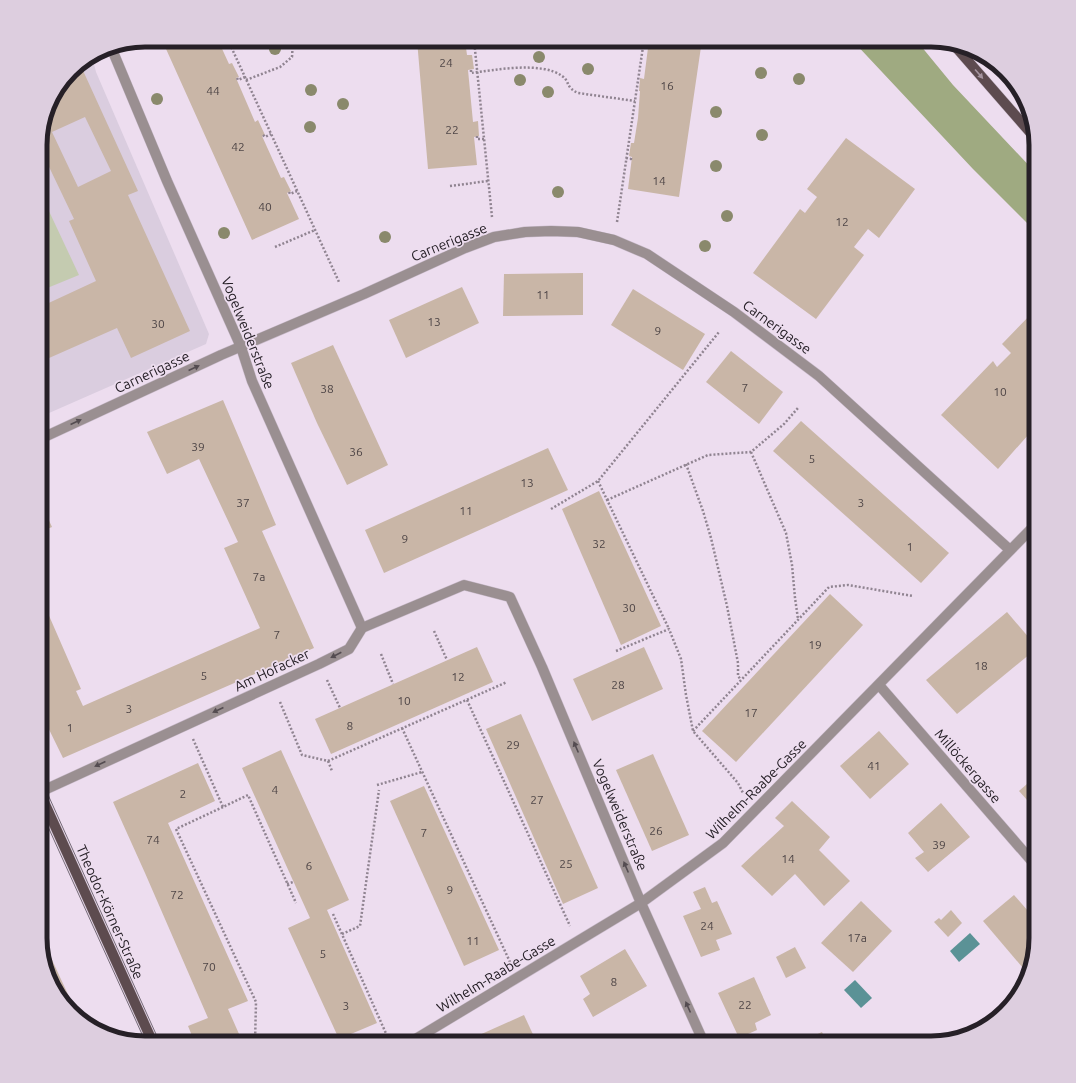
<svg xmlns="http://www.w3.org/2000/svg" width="1076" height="1083" font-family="Ubuntu,sans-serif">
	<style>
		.education { fill: #dacddf }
		.green { fill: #c4cbb0 }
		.forest { fill: #9faa81 }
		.water { fill: #5b9296 }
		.building { fill: #c9b6a7; fill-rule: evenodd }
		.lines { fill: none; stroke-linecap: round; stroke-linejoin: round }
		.minor-casing { stroke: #c9bbcb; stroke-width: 11 }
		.major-casing { stroke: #c9bbcb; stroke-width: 11 }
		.path { stroke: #908491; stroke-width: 2.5; stroke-dasharray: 2 2; stroke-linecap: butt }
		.minor { stroke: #9a8f91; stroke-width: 10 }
		.major { stroke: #5d4b4f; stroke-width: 10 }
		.tram { stroke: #756b77; stroke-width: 1 }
		.tree { fill: #8a896c }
		.oneway { fill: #a5949f }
		.oneway2 { fill: #544c51 }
		.labels { text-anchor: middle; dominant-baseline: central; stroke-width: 3.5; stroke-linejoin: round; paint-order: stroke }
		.number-label { font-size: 12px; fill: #4f4647 }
		.street-label { font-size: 14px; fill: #262027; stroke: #edddef }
		.rim { fill: none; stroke: #262027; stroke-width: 5 }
	</style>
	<rect width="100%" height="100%" fill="#edddef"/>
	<polygon class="education" points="92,56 96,72 209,334 206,344 40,417 40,138 51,98 76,66"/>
	<g class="green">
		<polygon points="981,54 1010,76 1027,106"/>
		<polygon points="40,192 79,275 40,291"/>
	</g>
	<polygon class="forest" points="852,40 916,40 953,85 1036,173 1036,232 973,169"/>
	<g class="water">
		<polygon points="970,933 980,944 959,962 950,951"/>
		<polygon points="855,980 872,998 861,1008 844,990"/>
	</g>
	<g class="building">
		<polygon points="162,40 218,40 229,64 232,63 239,77 236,78 255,122 258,120 265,135 262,136 281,178 284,177 291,191 287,193 299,219 252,240"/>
		<polygon points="417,40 465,40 467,55 472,55 474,69 468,70 473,122 478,121 479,136 474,137 477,165 428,169"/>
		<polygon points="649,40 702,40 679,197 628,189 632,157 629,156 631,143 634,143 638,118 640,91 639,91 640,78 644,79"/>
		<path d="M80,64L138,191L128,195L190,331L131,358L117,328L40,362V307L96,281L69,221L74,219L40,148V138L51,98L76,66ZM85,117L111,171L78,187L52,132Z"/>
		<polygon points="846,138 915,189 879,238 868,229 854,247 864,255 816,319 753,273 800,209 805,213 817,197 807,189"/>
		<polygon points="583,273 583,315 503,316 504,274"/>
		<polygon points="462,287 479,323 406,358 389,320"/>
		<polygon points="633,289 705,334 683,370 611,325"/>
		<polygon points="1036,309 1036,426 998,469 941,415 993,361 997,367 1011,353 1002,344"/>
		<polygon points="333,345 388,465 347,485 317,423 291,363"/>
		<polygon points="731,351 783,392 759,424 706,382"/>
		<polygon points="223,400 276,525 262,531 314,648 63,758 40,711 40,595 81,689 76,691 83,706 260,628 224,548 238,542 199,459 167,474 147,432"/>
		<polygon points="801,421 949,553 921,583 773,451"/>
		<polygon points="548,448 568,490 384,573 365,530"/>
		<polygon points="599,491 661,626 621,645 562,509"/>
		<polygon points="40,501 52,527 40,532"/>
		<polygon points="830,594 863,625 736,762 702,731"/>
		<polygon points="1007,612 1036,646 1036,649 957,714 926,680"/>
		<polygon points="477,647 493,682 331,754 315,719"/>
		<polygon points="644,647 663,689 592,721 573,679"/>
		<polygon points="1036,678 1036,691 1029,684"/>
		<polygon points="521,714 598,888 563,904 486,729"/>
		<polygon points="879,731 909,764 870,799 840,766"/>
		<polygon points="281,750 349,900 327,910 377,1023 339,1039 288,928 310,918 242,768"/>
		<polygon points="653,754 689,835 652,851 616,770"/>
		<polygon points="198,763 215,801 168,823 248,1001 228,1009 243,1043 195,1043 188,1026 208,1018 145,873 113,802"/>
		<polygon points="1036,776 1036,810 1019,791"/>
		<polygon points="424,786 499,950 464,966 390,801"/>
		<polygon points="792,801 830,837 819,850 850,881 824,906 795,874 772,896 741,866 784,826 775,818"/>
		<polygon points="941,803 970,837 928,872 915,858 924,852 908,833"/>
		<polygon points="705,887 712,903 717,901 732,934 716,940 720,950 701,957 683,916 701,909 693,892"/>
		<polygon points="1014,895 1036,920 1036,938 1028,974 983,921"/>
		<polygon points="861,901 892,931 853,972 821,943"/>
		<polygon points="951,910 962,923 948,937 934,922 939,918 941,920"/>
		<polygon points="40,934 78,1016 66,1007 48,978"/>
		<polygon points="795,947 806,968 786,978 776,957"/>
		<polygon points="625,949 647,986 593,1017 583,999 590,994 580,976"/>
		<polygon points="754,977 771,1015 755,1023 757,1030 739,1038 718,993"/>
		<polygon points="524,1015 537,1043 480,1043 477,1036"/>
		<polygon points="993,1016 996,1020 982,1028 981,1028"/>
		<polygon points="822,1032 827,1043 798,1043"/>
		<polygon points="647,1034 651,1043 626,1043"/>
	</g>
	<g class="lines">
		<g class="minor-casing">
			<g id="minor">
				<polyline points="111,47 167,181 241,347 252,381 362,628"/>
				<polyline points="40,439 221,355 364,294 465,248 494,237 525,232 551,231 578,232 614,240 647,254 734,312 819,376 1010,550"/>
				<polyline points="879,685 1036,866"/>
				<polyline points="40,792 319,664 349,649 362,628 369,625 464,585 510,597 542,667 641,903 704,1043"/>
				<polyline points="409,1043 641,903 723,843 1036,524"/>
			</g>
		</g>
		<g class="major-casing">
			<g id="major">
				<polyline points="954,45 1035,138"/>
				<polyline points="40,793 153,1043"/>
			</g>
		</g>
		<g class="path">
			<polyline points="228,40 339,282"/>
			<polyline points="474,40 492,217"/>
			<path d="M471,70V73C494,70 542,61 562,76C570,81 565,87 578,93L635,101"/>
			<polyline points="237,78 238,80 245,77"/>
			<polyline points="246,80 280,67 292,57 293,40"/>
			<polyline points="263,135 265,137 271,134"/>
			<polyline points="477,136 477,139 484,139"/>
			<polyline points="626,158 631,159 631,157"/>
			<polyline points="450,186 488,181"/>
			<polyline points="289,192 290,194 297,191"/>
			<polyline points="617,222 644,40"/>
			<polyline points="275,247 315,230"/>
			<polyline points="751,452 786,533 792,565 795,598 798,619"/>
			<polyline points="686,464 703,511 711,538 727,606 738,663 738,676 741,680"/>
			<polyline points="598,481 669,629"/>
			<polyline points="607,500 708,455 751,452 784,424 798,408"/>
			<polyline points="551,509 598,481 719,332"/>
			<polyline points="434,631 447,660"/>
			<polyline points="616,651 669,629 681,659 686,695 693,731 738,783 743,793"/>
			<polyline points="381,654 393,684"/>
			<polyline points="327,680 340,708"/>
			<polyline points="467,700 570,926"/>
			<polyline points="280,702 302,755 328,761 507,682"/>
			<polyline points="402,728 510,962"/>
			<polyline points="693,731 829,587 848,585 913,596"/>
			<polyline points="193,739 223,807 248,795 296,903"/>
			<polyline points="328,761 332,771"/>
			<polyline points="377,785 422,772"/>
			<polyline points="223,807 176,829 256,1002 255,1043"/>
			<polyline points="287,884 293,882"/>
			<polyline points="333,914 388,1038"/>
			<polyline points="342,934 360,926 379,790"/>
		</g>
		<use href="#minor" class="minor"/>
		<use href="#major" class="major"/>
		<g class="tram">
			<polyline points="40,777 160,1043"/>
			<polyline points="40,809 146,1043"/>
		</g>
	</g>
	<g class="tree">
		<circle cx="275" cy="49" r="6"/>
		<circle cx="539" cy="57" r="6"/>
		<circle cx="588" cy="69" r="6"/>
		<circle cx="761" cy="73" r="6"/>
		<circle cx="799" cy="79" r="6"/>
		<circle cx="520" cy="80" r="6"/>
		<circle cx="311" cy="90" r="6"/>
		<circle cx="548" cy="92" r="6"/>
		<circle cx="157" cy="99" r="6"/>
		<circle cx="343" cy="104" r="6"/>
		<circle cx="716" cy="112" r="6"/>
		<circle cx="310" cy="127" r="6"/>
		<circle cx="762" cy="135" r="6"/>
		<circle cx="716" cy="166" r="6"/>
		<circle cx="558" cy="192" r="6"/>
		<circle cx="727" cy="216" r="6"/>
		<circle cx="224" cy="233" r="6"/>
		<circle cx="385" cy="237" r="6"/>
		<circle cx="705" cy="246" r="6"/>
	</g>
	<defs><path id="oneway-solid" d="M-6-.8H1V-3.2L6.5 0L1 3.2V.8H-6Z"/></defs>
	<use class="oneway" href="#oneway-solid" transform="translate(979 74) rotate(49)"/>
	<g class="oneway2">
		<use href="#oneway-solid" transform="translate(194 368) rotate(-25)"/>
		<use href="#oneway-solid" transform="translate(76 422) rotate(-25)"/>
		<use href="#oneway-solid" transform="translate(336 655) rotate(153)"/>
		<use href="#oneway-solid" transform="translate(218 710) rotate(155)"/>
		<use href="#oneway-solid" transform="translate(576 747) rotate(-113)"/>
		<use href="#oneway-solid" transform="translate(100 764) rotate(155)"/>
		<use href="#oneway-solid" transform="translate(626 867) rotate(-113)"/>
		<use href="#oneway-solid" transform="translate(688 1007) rotate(-114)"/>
	</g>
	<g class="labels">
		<g class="number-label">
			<text x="446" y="62">24</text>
			<text x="667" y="85">16</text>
			<text x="213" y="90">44</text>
			<text x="452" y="129">22</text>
			<text x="238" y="146">42</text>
			<text x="659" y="180">14</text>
			<text x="265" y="206">40</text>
			<text x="842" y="221">12</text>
			<text x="543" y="294">11</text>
			<text x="434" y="321">13</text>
			<text x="158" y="323">30</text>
			<text x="658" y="330">9</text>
			<text x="745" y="387">7</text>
			<text x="327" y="388">38</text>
			<text x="1000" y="391">10</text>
			<text x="198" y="446">39</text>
			<text x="356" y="451">36</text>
			<text x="812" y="458">5</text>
			<text x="527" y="482">13</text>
			<text x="243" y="502">37</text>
			<text x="861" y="502">3</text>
			<text x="466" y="510">11</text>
			<text x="405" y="538">9</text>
			<text x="599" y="543">32</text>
			<text x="910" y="546">1</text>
			<text x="259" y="576">7a</text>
			<text x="629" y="607">30</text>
			<text x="277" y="634">7</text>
			<text x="815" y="644">19</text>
			<text x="981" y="665">18</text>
			<text x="204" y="675">5</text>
			<text x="458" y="676">12</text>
			<text x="618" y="684">28</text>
			<text x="404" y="700">10</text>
			<text x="129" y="708">3</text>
			<text x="751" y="712">17</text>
			<text x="350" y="725">8</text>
			<text x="70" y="727">1</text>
			<text x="513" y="744">29</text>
			<text x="874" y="765">41</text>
			<text x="275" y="789">4</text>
			<text x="183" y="793">2</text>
			<text x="537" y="799">27</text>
			<text x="656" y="830">26</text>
			<text x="424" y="832">7</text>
			<text x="153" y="839">74</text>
			<text x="939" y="844">39</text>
			<text x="788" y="858">14</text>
			<text x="566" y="863">25</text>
			<text x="309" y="865">6</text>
			<text x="450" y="889">9</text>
			<text x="177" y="894">72</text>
			<text x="707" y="925">24</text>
			<text x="857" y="937">17a</text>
			<text x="473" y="940">11</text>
			<text x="323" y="953">5</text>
			<text x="209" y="966">70</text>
			<text x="614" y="981">8</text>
			<text x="745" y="1004">22</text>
			<text x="346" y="1005">3</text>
		</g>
		<g class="street-label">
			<text transform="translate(449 242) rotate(-22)">Carnerigasse</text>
			<text transform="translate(777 327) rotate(36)">Carnerigasse</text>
			<text transform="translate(248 333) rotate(68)">Vogelweiderstraße</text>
			<text transform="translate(152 372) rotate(-25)">Carnerigasse</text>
			<text transform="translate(272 670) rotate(-25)">Am Hofacker</text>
			<text transform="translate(968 766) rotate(49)">Millöckergasse</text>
			<text transform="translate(756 789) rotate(-45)">Wilhelm-Raabe-Gasse</text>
			<text transform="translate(620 815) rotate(67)">Vogelweiderstraße</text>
			<text transform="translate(110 912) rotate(66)">Theodor-Körner-Straße</text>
			<text transform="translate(496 974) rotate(-31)">Wilhelm-Raabe-Gasse</text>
		</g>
	</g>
	<path d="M0 0H1076V1083H0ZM145 47H931A98 98 0 0 1 1029 145V938A98 98 0 0 1 931 1036H145A98 98 0 0 1 47 938V145A98 98 0 0 1 145 47Z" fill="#ddcedf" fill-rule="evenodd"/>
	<path class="rim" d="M145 47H931A98 98 0 0 1 1029 145V938A98 98 0 0 1 931 1036H145A98 98 0 0 1 47 938V145A98 98 0 0 1 145 47Z"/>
</svg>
